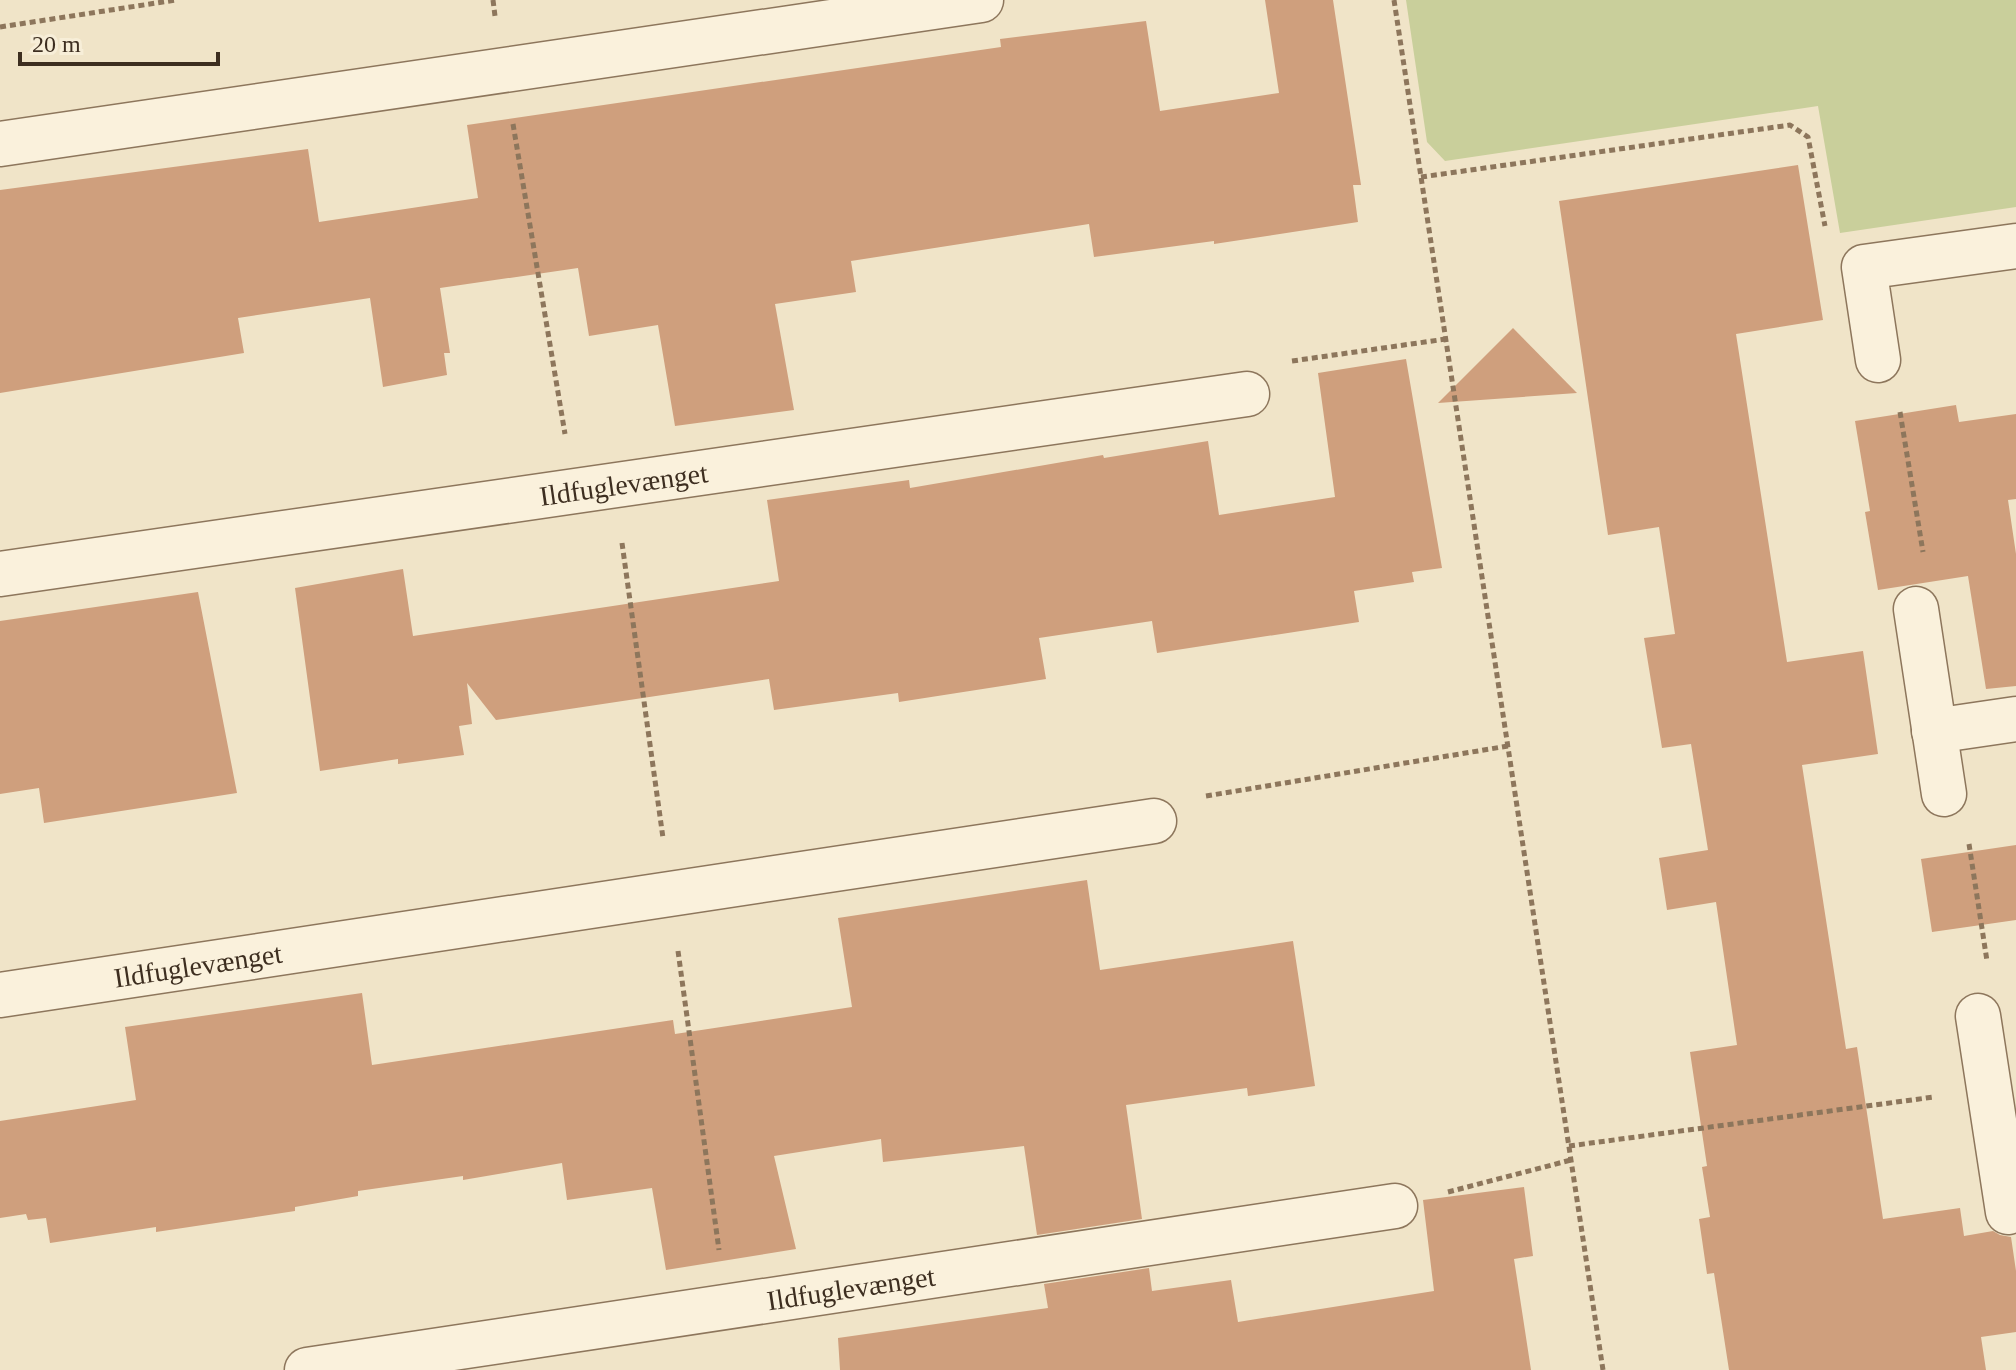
<svg xmlns="http://www.w3.org/2000/svg" width="2016" height="1370" font-family="Georgia,serif">
	<style>
		.green { fill: #c9cf9b }
		.building { fill: #cf9f7d }
		.lines { fill: none; stroke-linecap: round; stroke-linejoin: round }
		.minor-casing { stroke: #8d765c; stroke-width: 47 }
		.path { stroke: #8d765c; stroke-width: 5; stroke-dasharray: 6 4; stroke-linecap: butt }
		.minor { stroke: #faf1dc; stroke-width: 44 }
		.labels { text-anchor: middle; dominant-baseline: central; stroke-width: 6; stroke-linejoin: round; paint-order: stroke }
		.street-label { font-size: 28px; fill: #3d2e20; stroke: #f7eed8 }
	</style>
	<rect width="100%" height="100%" fill="#f0e4c8"/>
	<polygon class="green" points="1406,0 2016,0 2016,207 1840,233 1818,106 1445,161 1427,142"/>
	<g class="building">
		<polygon points="1265,0 1333,0 1361,185 1353,185 1358,222 1214,244 1214,241 1094,257 1089,224 851,261 856,292 775,304 794,410 675,426 658,325 589,336 578,268 440,288 450,353 444,353 447,375 383,387 370,298 238,318 244,353 0,393 0,190 308,149 319,222 478,198 467,125 1001,47 1000,39 1146,21 1160,111 1279,93"/>
		<polygon points="1798,165 1823,320 1736,334 1787,662 1863,651 1878,754 1802,765 1846,1049 1857,1047 1883,1219 1960,1208 1964,1236 1993,1231 2000,1235 2011,1237 2016,1271 2016,1332 1981,1337 1986,1370 1729,1370 1714,1273 1707,1274 1699,1219 1710,1217 1702,1167 1707,1166 1690,1052 1737,1045 1716,902 1667,910 1659,858 1708,850 1691,744 1662,748 1644,638 1675,634 1659,527 1608,535 1559,201"/>
		<polygon points="1513,328 1577,393 1438,403"/>
		<polygon points="1406,359 1442,568 1412,572 1414,582 1354,591 1359,622 1157,653 1152,621 1039,638 1046,679 899,702 898,693 774,710 769,679 496,720 467,683 472,724 459,726 464,755 398,764 398,759 320,771 295,588 403,569 413,636 779,581 767,500 909,480 910,488 1103,455 1104,458 1208,441 1219,515 1335,497 1318,373"/>
		<polygon points="1956,405 1959,422 2016,414 2016,499 2008,500 2016,554 2016,686 1986,689 1968,576 1878,590 1865,512 1870,511 1855,421"/>
		<polygon points="198,592 237,793 44,823 39,788 0,794 0,621"/>
		<polygon points="2016,845 2016,920 1932,932 1921,859"/>
		<polygon points="1087,880 1100,970 1293,941 1315,1086 1248,1096 1247,1088 1126,1105 1142,1219 1037,1235 1024,1146 883,1162 881,1139 774,1156 796,1249 666,1270 652,1188 567,1200 562,1163 463,1180 463,1176 358,1191 358,1196 295,1207 295,1211 156,1232 156,1227 50,1243 46,1218 28,1220 26,1214 0,1218 0,1121 136,1100 125,1027 362,993 372,1065 673,1020 675,1034 852,1007 838,918"/>
		<polygon points="1524,1187 1533,1256 1514,1259 1531,1370 840,1370 838,1338 1048,1308 1044,1284 1149,1268 1152,1291 1231,1280 1238,1322 1434,1291 1423,1200"/>
	</g>
	<g class="lines">
		<g class="minor-casing">
			<g id="minor">
				<polyline points="0,144 981,0"/>
				<polyline points="1878,360 1864,267 2016,246"/>
				<path id="s1" d="M0,574L1247,394"/>
				<polyline points="1916,609 1944,794"/>
				<polyline points="1934,731 2016,719"/>
				<path id="s2" d="M0,995L1154,821"/>
				<polyline points="1978,1016 2008,1212"/>
				<path id="s3" d="M307,1370L1395,1206"/>
			</g>
		</g>
		<g class="path">
			<polyline points="493,0 495,16"/>
			<polyline points="1394,0 1603,1370"/>
			<polyline points="0,27 176,0"/>
			<polyline points="513,124 565,434"/>
			<polyline points="1421,177 1790,125 1808,137 1825,226"/>
			<polyline points="1292,361 1446,339"/>
			<polyline points="1900,412 1923,552"/>
			<polyline points="622,543 663,838"/>
			<polyline points="1206,796 1508,746"/>
			<polyline points="1969,844 1987,961"/>
			<polyline points="678,951 719,1250"/>
			<polyline points="1569,1146 1934,1097"/>
			<polyline points="1448,1192 1571,1160"/>
		</g>
		<use href="#minor" class="minor"/>
	</g>
	<g class="labels">
		<g class="street-label">
			<text stroke="none"><textPath href="#s1" startOffset="630">Ildfuglevænget</textPath></text>
			<text stroke="none"><textPath href="#s2" startOffset="200">Ildfuglevænget</textPath></text>
			<text stroke="none"><textPath href="#s3" startOffset="550">Ildfuglevænget</textPath></text>
		</g>
	</g>
	<path d="M20 52v12h198v-12" fill="none" stroke="#3d2e20" stroke-width="4"/>
	<text x="32" y="52" font-size="24" fill="#3d2e20" stroke="#f7eed8" stroke-width="6" paint-order="stroke">20 m</text>
</svg>
